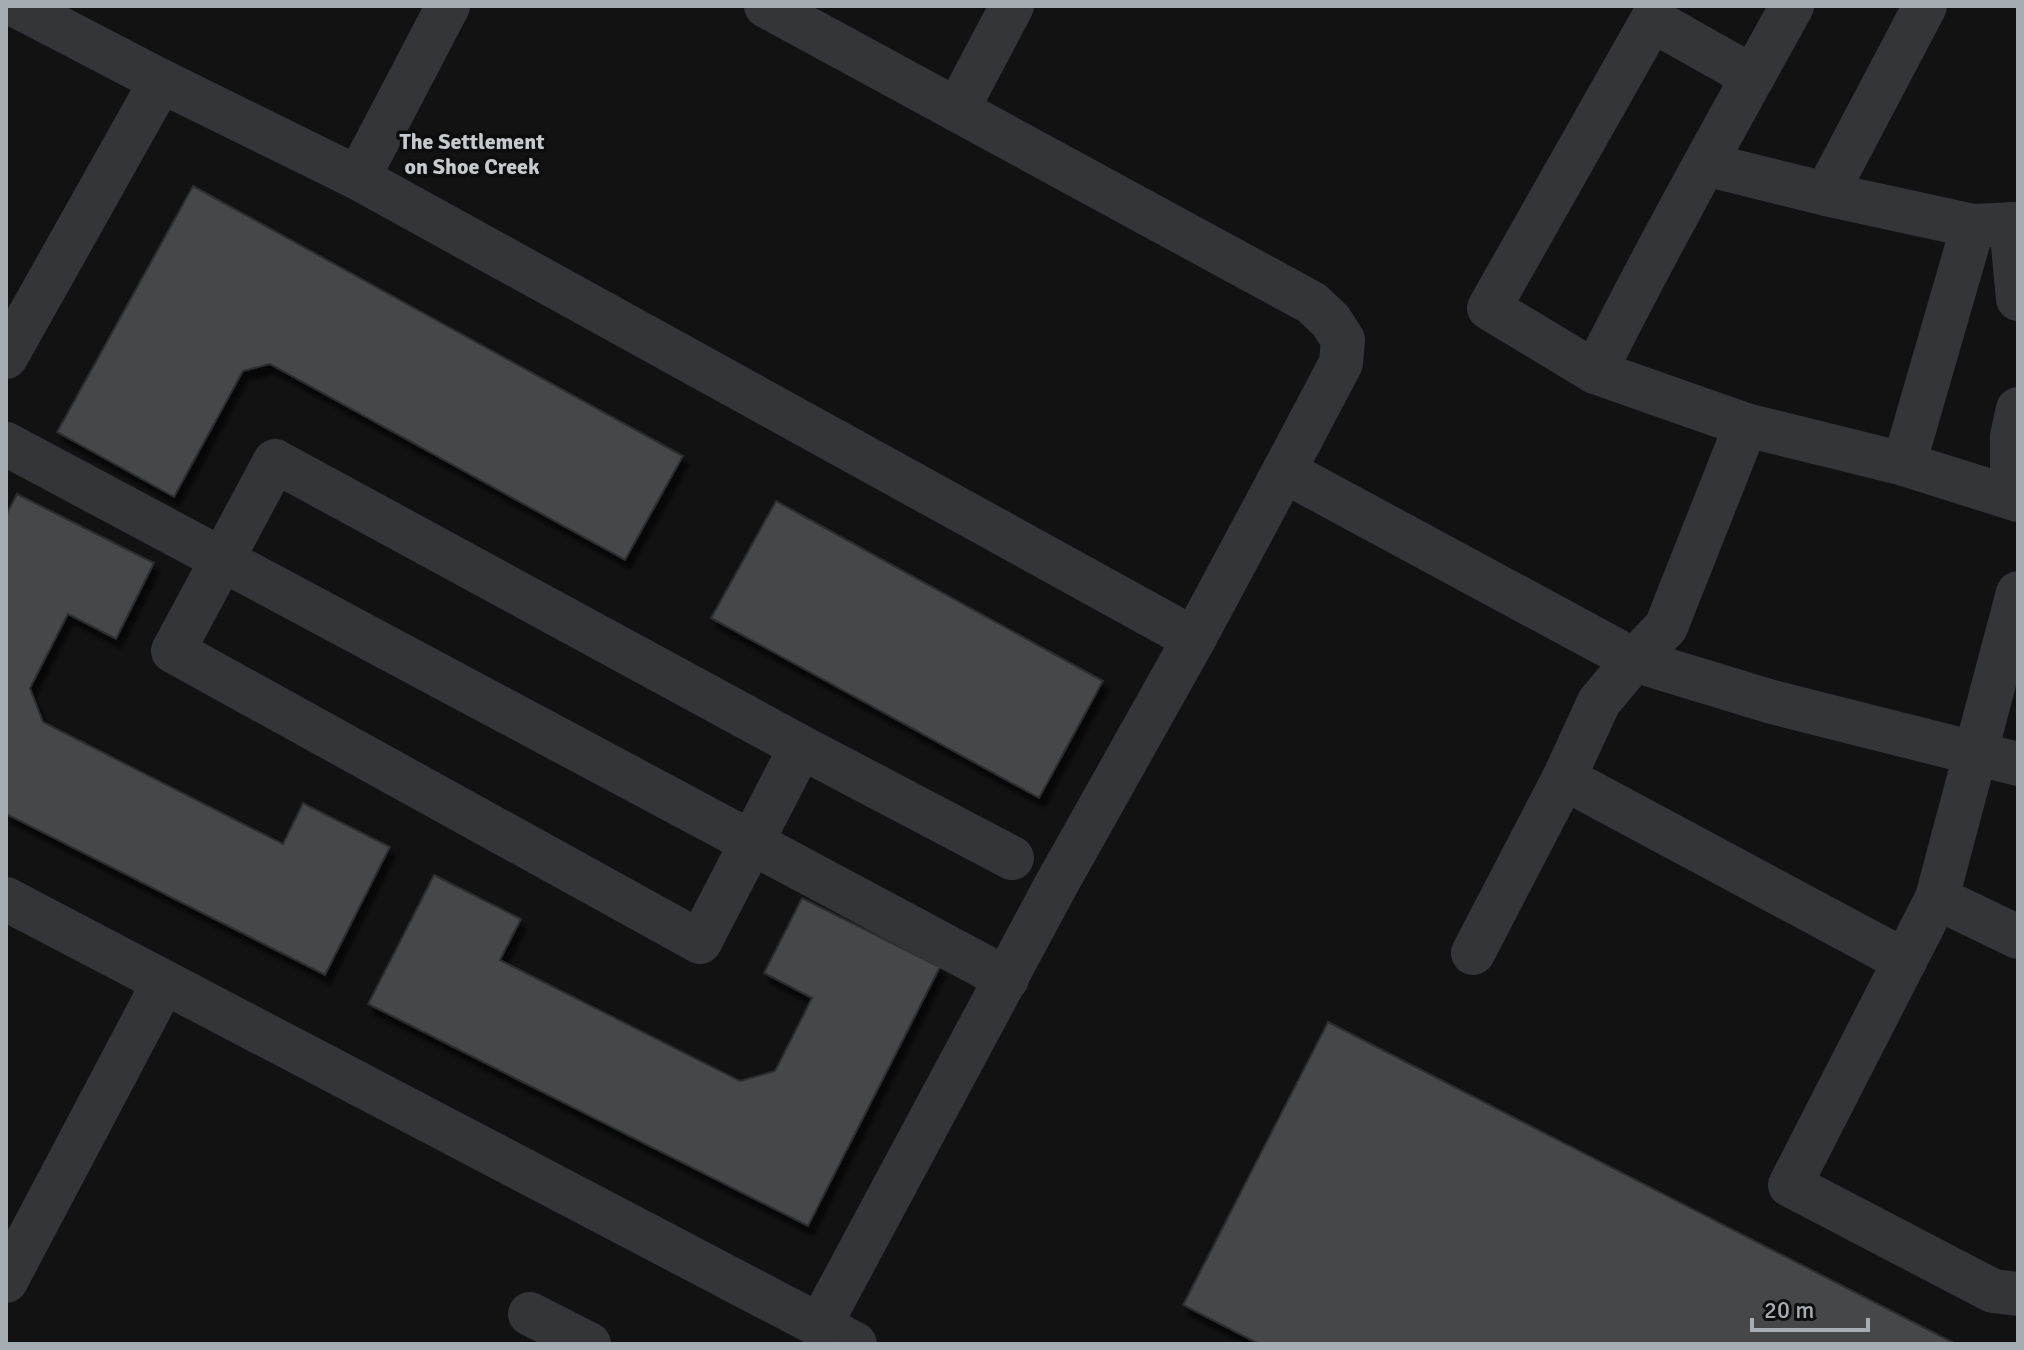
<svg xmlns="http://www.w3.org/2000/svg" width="2024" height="1350" font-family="Signika,sans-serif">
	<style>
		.building { fill: #444648; stroke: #2c2d2f; stroke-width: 2; filter: url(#shadow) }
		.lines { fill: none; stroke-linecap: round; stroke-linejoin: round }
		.minor { stroke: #343538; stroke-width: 44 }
		.labels { text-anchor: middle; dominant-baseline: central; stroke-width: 7; stroke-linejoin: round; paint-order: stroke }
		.neighbourhood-label { font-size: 22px; font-weight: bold; fill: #c6cacf; stroke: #0d0d0e }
	</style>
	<defs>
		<filter id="shadow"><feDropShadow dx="5" dy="9" stdDeviation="2" flood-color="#0009"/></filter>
	</defs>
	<rect width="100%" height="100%" fill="#121213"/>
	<g class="building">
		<polygon points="193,186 683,456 625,560 270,364 243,371 174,497 57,432"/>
		<polygon points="17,494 154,563 116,639 68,614 30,688 43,722 283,844 303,803 390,847 325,975 6,814 6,515"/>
		<polygon points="776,501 1103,681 1039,798 711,618"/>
		<polygon points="434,875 521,919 500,960 740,1081 775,1071 812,998 764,973 802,898 940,967 808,1226 368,1004"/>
		<polygon points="1328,1022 1956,1344 1259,1344 1183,1305"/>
	</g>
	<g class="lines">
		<g class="minor">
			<polyline points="17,6 161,81"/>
			<polyline points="766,6 1312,303 1331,321 1343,340 1341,363 1284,471 1634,660 1772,702 2018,764"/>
			<path d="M1753,77L1652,20L1489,308L1595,372C1657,248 1725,127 1792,6"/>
			<polyline points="957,110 1012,6"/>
			<polyline points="1705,164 1826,194 1925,6"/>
			<polyline points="358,178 1194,639"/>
			<polyline points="1826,194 1973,226"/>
			<polyline points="2011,224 2018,299"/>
			<polyline points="6,357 161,81 358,178 448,6"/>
			<polyline points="1595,372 1746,425"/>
			<path d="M6,444C341,620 672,803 1007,979"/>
			<polyline points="1904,464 1973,226 2018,224"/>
			<polyline points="2012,498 2012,436 2018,409"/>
			<polyline points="2018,593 1937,898 1790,1185 1993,1291 2018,1294"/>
			<polyline points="801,747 700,942 173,651 275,461 801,747 1012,858"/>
			<polyline points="1937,898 2018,937"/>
			<polyline points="6,899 855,1344"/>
			<polyline points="1473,953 1564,778"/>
			<polyline points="1905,961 1564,778 1599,702 1634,660 1666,627 1746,425 1904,464 2018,500"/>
			<polyline points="6,1281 164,982"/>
			<polyline points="530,1314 589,1344"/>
			<polyline points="820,1325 1056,885 1194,639 1284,471"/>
		</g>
	</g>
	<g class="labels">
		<g class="neighbourhood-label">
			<text x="472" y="141">The Settlement<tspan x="472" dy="25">on Shoe Creek</tspan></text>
		</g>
	</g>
	<rect width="2024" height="1350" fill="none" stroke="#a5acb2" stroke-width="16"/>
	<path d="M1752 1318v12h116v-12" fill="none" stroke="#a5acb2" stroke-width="4"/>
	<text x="1764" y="1318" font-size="24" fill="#a5acb2" stroke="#0d0d0e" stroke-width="6" paint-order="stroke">20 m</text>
</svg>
